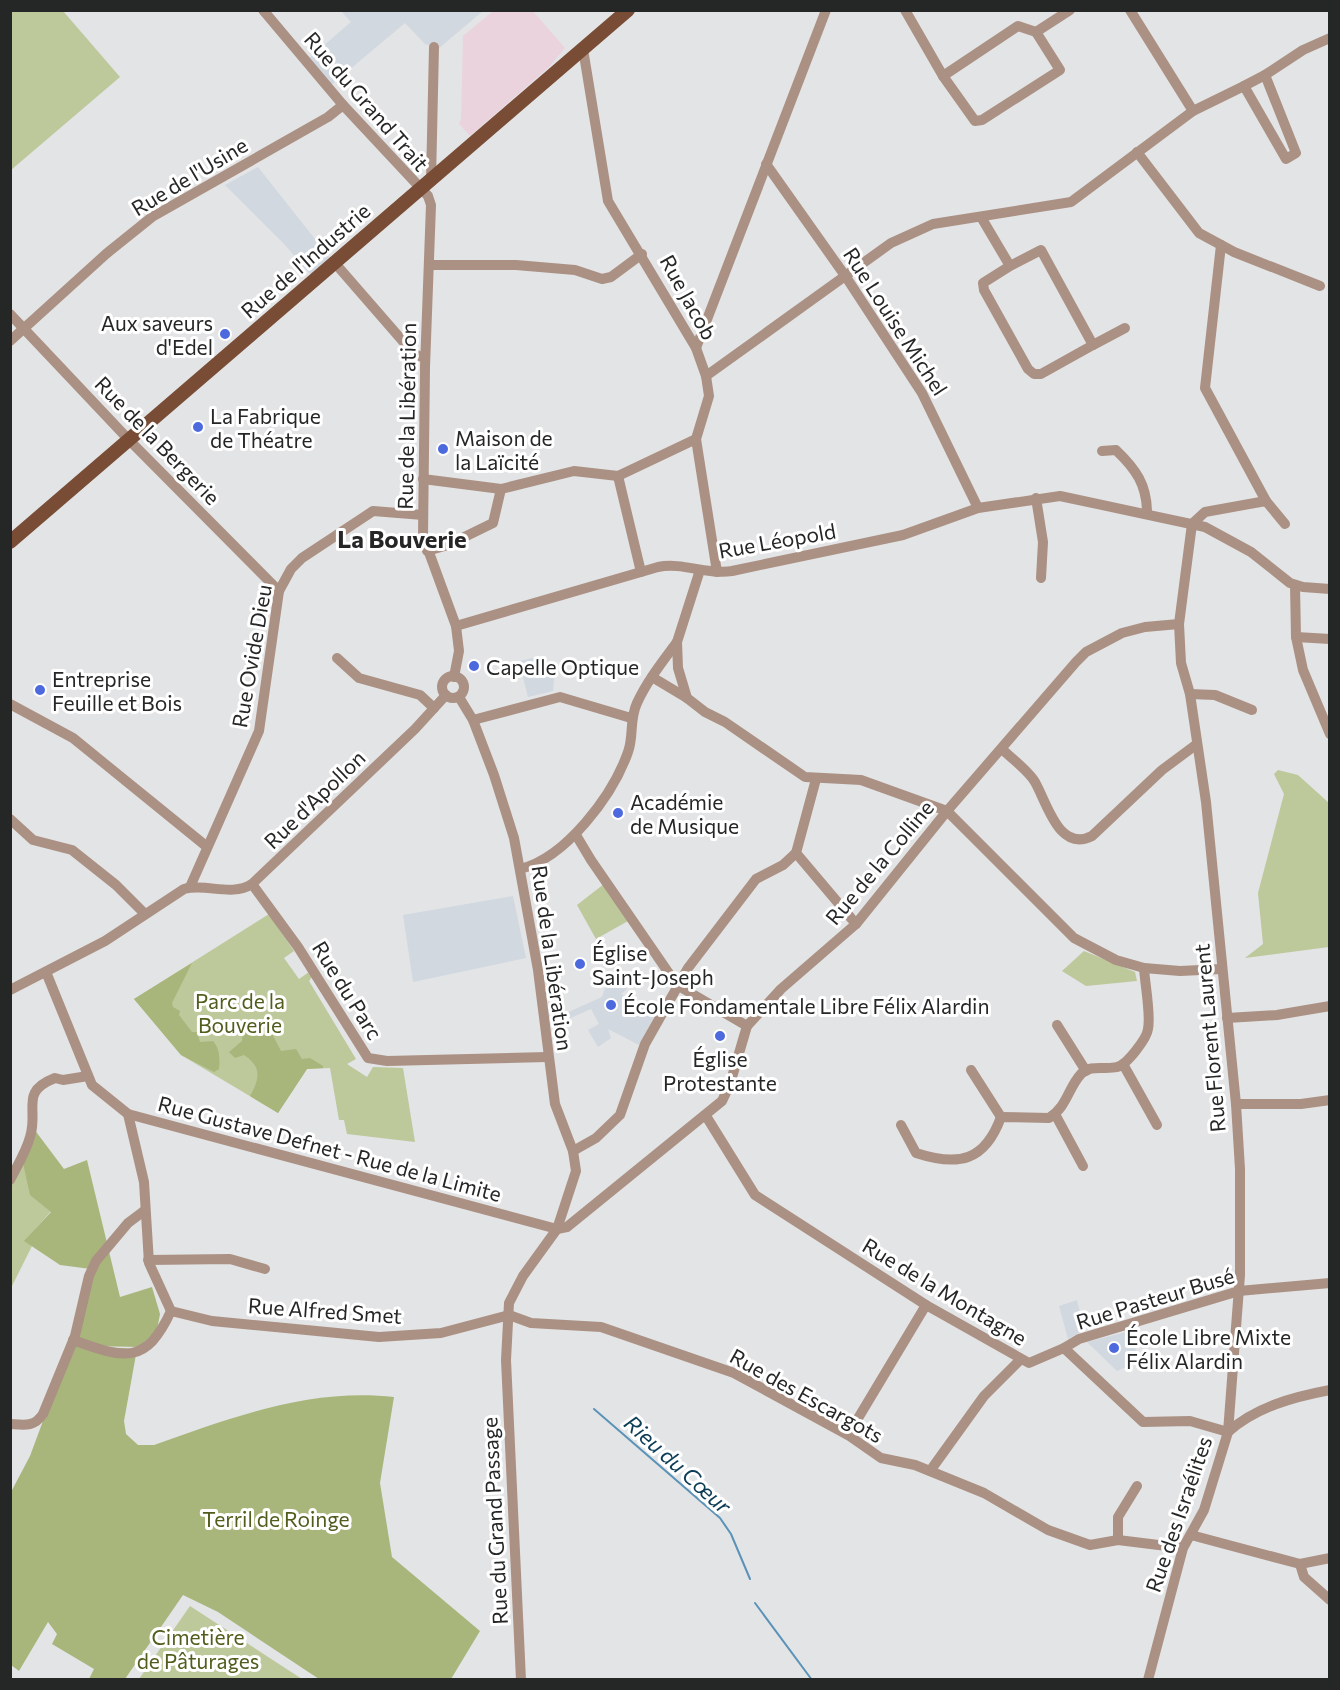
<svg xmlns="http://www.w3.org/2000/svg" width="1340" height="1690" font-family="Commissioner,sans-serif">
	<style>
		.commercial { fill: #ebd3dd }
		.built { fill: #d1d8e0 }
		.green { fill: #bdc89b }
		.forest { fill: #a8b67b }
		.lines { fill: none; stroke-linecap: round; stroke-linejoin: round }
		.stream { stroke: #5b93b8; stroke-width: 2 }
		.minor { stroke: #ab9184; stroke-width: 10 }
		.major { stroke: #794d35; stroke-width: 14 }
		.poi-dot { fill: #4c69dd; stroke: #fff; stroke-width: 2 }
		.labels { text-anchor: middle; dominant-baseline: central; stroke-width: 6; stroke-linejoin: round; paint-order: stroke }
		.street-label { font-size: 21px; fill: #252626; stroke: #fff }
		.poi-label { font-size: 21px; fill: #252626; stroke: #fff; text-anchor: start }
		.park-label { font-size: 21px; fill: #505d1c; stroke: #fff }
		.water-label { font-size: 22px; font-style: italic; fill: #0d3c56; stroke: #fff }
		.quarter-label { font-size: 24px; font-weight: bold; fill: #252626; stroke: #fff }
	</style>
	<rect width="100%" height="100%" fill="#e3e4e6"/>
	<polygon class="commercial" points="493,11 533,11 565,48 549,67 470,136 459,124 461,119 463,36"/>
	<g class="built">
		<polygon points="341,11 483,11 439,48 425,44 405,23 331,85 308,59 351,22"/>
		<polygon points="258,167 330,258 311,275 285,245 225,185"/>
		<polygon points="533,658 535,667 549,664 554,679 553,691 528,697 519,661"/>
		<polygon points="513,896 526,958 413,982 403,915"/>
		<polygon points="618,970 627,989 621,994 655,1015 639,1045 608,1029 611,1038 598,1047 588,1030 599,1024 591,1009 566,1020 564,1014 602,997 607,982 604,976"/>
		<polygon points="1077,1300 1084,1330 1068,1339 1059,1306"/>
		<polygon points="1130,1331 1139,1361 1117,1371 1087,1342"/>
	</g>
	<g class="green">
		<polygon points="11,10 63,11 120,77 11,170"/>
		<polygon points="1278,770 1298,775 1329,803 1329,947 1245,958 1263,944 1258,893 1284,794 1274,774"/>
		<polygon points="604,884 628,921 596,939 577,905"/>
		<polygon points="269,914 294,951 284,958 299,979 309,972 312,977 309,981 356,1059 347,1064 367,1077 373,1067 403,1068 415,1142 347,1134 344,1120 339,1120 330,1068 307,1069 278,1113 181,1055 134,999"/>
		<polygon points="1084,951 1135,972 1137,981 1086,986 1062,971"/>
		<polygon points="23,1163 51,1211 25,1241 32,1246 11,1288 10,1188"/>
		<polygon points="190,1606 302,1679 139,1679"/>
	</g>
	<g class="forest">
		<path d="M192,963L172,1003L173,1007L180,1011L179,1015L192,1032H197L200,1042L213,1041C220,1049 220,1060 219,1069L214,1072L181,1055L134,999Z"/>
		<path d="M251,1023L269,1028L281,1051L296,1049L302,1059L310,1058L323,1066V1068L307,1069L278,1113L250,1096C260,1078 262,1067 244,1055L235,1058L229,1052L242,1041L243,1030Z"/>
		<path d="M34,1129L64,1169L87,1160L120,1297L152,1287L160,1314L157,1330L139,1347L89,1346L137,1349L124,1421L126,1434L138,1445H154C233,1417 309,1388 394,1397L380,1483L392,1557L480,1631L451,1679H319L218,1612L183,1595L125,1679H89L94,1669L52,1644L57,1634L48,1622L19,1671L11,1665V1492L30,1456L57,1383L91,1269L60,1265L24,1241L51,1212L30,1195L23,1163Z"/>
	</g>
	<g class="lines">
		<g class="stream">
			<polyline points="594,1409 720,1518 731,1534 750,1579"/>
			<polyline points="755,1603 812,1680"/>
		</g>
		<g class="minor">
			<polyline points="263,10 343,105 428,196 431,205 425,367 423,536 456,626 459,651 454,677"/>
			<polyline points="905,10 943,76 975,121 982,120 1060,70 1036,32 1070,10"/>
			<polyline points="1130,10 1193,111"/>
			<polyline points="583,49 608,201 696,348 706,376 709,396 696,439 717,572"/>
			<polyline points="943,76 1018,26 1036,32"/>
			<polyline points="1244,86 1265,75"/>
			<polyline points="1137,152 1199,233 1234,252 1320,286"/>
			<polyline points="766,164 846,277 922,393 978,508"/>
			<polyline points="431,180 434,47"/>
			<polyline points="981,217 1010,266 1041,250 1093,345 1041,374 1034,374 1028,369 984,290 983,283 1010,266"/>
			<polyline points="1221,245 1205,388 1266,501"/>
			<polyline points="334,262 414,354 425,358"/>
			<polyline points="430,265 516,265 575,270 602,279 611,277 642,254"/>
			<polyline points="10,314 129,440 279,591"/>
			<polyline points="10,341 106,254 152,217 328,117 343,105"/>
			<polyline points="1093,345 1125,328"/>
			<polyline points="696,348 826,10"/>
			<polyline points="706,376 891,243 933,224 1071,202 1193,111 1244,86 1286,159 1296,153 1265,75 1303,50 1330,38"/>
			<path d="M1102,451L1116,450C1136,469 1147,485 1147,513"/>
			<polyline points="618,476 641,572"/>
			<polyline points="423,479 501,489 574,471 618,476 696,439"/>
			<polyline points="1036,498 1043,542 1041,578"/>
			<polyline points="1192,524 1205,512 1266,501 1285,524"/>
			<polyline points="427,551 448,545 493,523 501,489"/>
			<polyline points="700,570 677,642 678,668 687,698 705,712 725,722 805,777 861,780 947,811 1074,938 1116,960 1144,968 1180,971 1222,969"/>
			<polyline points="1295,585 1296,637 1303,670 1330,734"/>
			<path d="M456,626L658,567C683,562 707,575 732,571L903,535L978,508L1060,496L1205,527L1251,552L1290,583L1303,587L1330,589"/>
			<polyline points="1296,637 1330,639"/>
			<polyline points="337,658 359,678 420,695 434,708"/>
			<circle cx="453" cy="687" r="11"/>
			<polyline points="652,677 687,698"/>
			<polyline points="1190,694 1215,695 1252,710"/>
			<polyline points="459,697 473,720 494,775 514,838 538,970 555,1104 573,1151 576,1171 557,1229 523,1276 509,1303 506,1360 521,1680"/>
			<polyline points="10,704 73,738 206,846"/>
			<polyline points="473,720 560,697 631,718"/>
			<path d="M1002,749C1012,759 1028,770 1035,782C1047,803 1059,853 1092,836L1162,770L1197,744"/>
			<polyline points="10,819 33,840 72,850 116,885 145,914"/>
			<polyline points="576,835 591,860 677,985 747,1026"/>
			<polyline points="796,853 856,924"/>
			<polyline points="796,853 816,779"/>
			<path d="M520,869C566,858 613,795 628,752C634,736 629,720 637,703C647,681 663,661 677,642"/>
			<polyline points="252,884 298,947 368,1058 387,1061 547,1057"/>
			<polyline points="190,887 259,731 279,591 291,569 302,558 373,511 423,515"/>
			<polyline points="46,972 92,1085 128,1114 557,1229 567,1227 722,1101 730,1084 747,1026 781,989 856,924 947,811 1076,662 1086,652 1122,633 1145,627 1179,624"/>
			<path d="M10,990L105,941L184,889C207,883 231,897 252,884L415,729L446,695"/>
			<polyline points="1227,1018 1277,1015 1330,1006"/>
			<polyline points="1057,1025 1086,1071"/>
			<polyline points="1123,1064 1157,1125"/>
			<polyline points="971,1070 1001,1117"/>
			<polyline points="1236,1104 1301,1104 1330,1100"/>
			<polyline points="128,1114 144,1182 149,1263 171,1311"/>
			<polyline points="1055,1114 1083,1166"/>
			<polyline points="706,1116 755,1195 926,1305 1029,1363 1064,1348 1079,1339 1239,1291 1330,1283"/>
			<path d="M901,1125L916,1153C959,1167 985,1161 1001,1117L1049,1118C1067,1107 1068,1088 1081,1074C1090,1064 1105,1070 1117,1067C1127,1065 1147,1038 1148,1029C1151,1014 1145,985 1144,968"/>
			<polyline points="573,1151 596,1138 620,1115 645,1044 688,968 756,879 783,865 796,853"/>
			<path d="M10,1180C17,1166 26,1152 30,1137C39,1109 19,1092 55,1078L63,1080L88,1076"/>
			<polyline points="148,1260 230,1259 265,1269"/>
			<polyline points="171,1311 212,1321 379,1337 441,1333 509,1315"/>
			<polyline points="509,1315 531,1323 601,1327 734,1373 848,1435 881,1458 915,1465 984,1493 1048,1530 1090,1545 1118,1540 1183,1548"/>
			<path d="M73,1340C125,1359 146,1365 171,1311"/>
			<polyline points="1064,1348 1143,1422 1190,1421 1228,1432"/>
			<path d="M10,1424C26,1425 34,1427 43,1414L75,1336L89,1276L96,1261L128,1223L144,1211"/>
			<path d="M1228,1432C1256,1407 1293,1397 1330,1390"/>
			<polyline points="848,1435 926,1305"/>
			<polyline points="930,1471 984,1396 1020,1360"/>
			<polyline points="1191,1535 1300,1564 1330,1558"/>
			<polyline points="1118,1540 1118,1517 1137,1486"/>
			<polyline points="1300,1564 1304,1577 1330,1600"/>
			<polyline points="1148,1680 1183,1548 1204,1510 1228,1432 1240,1275 1240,1169 1236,1104 1206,802 1190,694 1181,663 1179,624 1192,524"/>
		</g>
		<polyline class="major" points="10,542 628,10"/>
	</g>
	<g class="poi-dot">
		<circle cx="225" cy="334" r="6"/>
		<circle cx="198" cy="427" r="6"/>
		<circle cx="443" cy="449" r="6"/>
		<circle cx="474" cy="666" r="6"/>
		<circle cx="40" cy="690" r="6"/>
		<circle cx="618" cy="813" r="6"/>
		<circle cx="580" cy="964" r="6"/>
		<circle cx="611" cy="1005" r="6"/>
		<circle cx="720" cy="1036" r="6"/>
		<circle cx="1114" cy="1348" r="6"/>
	</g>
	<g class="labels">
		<g class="street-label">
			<text transform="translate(367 101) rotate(49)">Rue du Grand Trait</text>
			<text transform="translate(189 176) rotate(-31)">Rue de l'Usine</text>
			<text transform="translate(305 260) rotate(-41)">Rue de l'Industrie</text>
			<text transform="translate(689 297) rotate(61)">Rue Jacob</text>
			<text transform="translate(896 321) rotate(57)">Rue Louise Michel</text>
			<text transform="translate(406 416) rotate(-89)">Rue de la Libération</text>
			<text transform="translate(158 440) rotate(46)">Rue de la Bergerie</text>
			<text transform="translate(777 540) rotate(-10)">Rue Léopold</text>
			<text transform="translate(251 656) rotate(-80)">Rue Ovide Dieu</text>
			<text transform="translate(314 799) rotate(-44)">Rue d'Apollon</text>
			<text transform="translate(879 862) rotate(-50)">Rue de la Colline</text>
			<text transform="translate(553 958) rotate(82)">Rue de la Libération</text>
			<text transform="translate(348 990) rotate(58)">Rue du Parc</text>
			<text transform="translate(1209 1038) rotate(-95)">Rue Florent Laurent</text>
			<text transform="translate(330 1148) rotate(15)">Rue Gustave Defnet - Rue de la Limite</text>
			<text transform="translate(945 1291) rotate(31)">Rue de la Montagne</text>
			<text transform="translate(1155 1298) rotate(-17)">Rue Pasteur Busé</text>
			<text transform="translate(325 1310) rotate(4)">Rue Alfred Smet</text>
			<text transform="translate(807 1395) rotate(29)">Rue des Escargots</text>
			<text transform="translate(1178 1514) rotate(-71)">Rue des Israélites</text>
			<text transform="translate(494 1521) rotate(-93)">Rue du Grand Passage</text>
		</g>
		<g class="poi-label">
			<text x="213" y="322" text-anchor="end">Aux saveurs<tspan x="213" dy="24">d'Edel</tspan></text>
			<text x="210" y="415">La Fabrique<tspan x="210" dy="24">de Théatre</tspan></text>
			<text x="455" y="437">Maison de<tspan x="455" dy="24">la Laïcité</tspan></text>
			<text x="486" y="666">Capelle Optique</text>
			<text x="52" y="678">Entreprise<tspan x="52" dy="24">Feuille et Bois</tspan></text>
			<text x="630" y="801">Académie<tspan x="630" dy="24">de Musique</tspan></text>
			<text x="592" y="952">Église<tspan x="592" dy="24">Saint-Joseph</tspan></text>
			<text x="623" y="1005">École Fondamentale Libre Félix Alardin</text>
			<text x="720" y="1058" text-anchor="middle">Église<tspan x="720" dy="24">Protestante</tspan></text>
			<text x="1126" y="1336">École Libre Mixte<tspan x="1126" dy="24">Félix Alardin</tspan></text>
		</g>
		<g class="park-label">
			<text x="240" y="1000">Parc de la<tspan x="240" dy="24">Bouverie</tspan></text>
			<text x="276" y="1518">Terril de Roinge</text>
			<text x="198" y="1636">Cimetière<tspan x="198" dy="24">de Pâturages</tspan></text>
		</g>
		<g class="water-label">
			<text transform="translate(678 1464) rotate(42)">Rieu du Cœur</text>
		</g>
		<g class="quarter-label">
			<text x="402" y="538">La Bouverie</text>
		</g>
	</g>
	<rect width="1340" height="1690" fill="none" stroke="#252626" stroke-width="24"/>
</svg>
